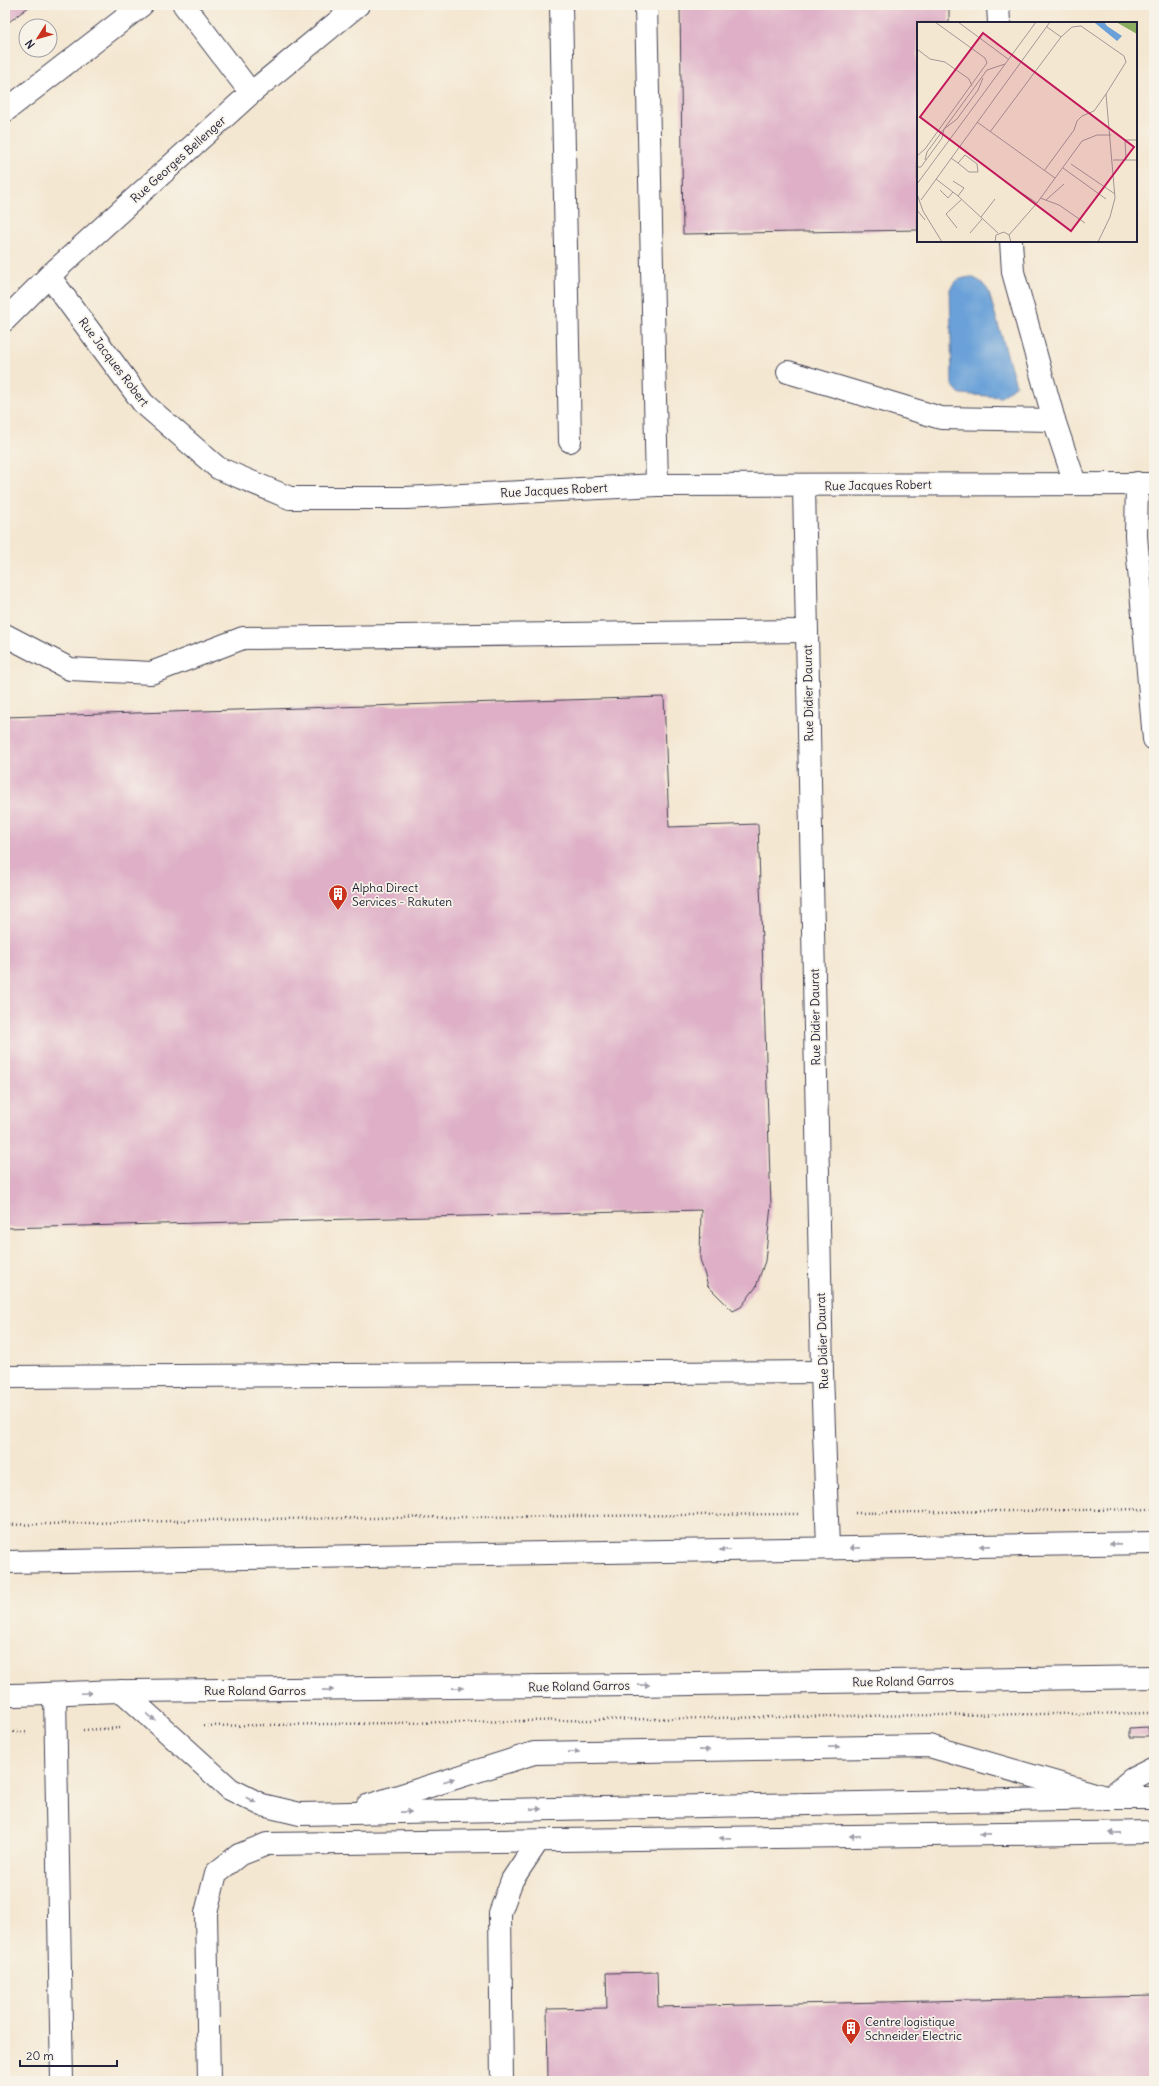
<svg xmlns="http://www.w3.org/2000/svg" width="1159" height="2086" font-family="Delius,sans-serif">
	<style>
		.water { fill: #6aa1d8; stroke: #46628a }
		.building { fill: #deafc6 }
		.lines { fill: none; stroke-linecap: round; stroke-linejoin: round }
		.minor-casing { stroke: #424052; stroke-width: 24 }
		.path { stroke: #424052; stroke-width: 2.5; stroke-dasharray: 1 3; stroke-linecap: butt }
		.minor { stroke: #fff; stroke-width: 22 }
		.oneway { fill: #9c9ca7 }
		.labels { text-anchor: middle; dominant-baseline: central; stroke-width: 3.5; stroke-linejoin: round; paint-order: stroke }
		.street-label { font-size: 12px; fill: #22223b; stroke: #f7f3e8 }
		.poi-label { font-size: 12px; fill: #22223b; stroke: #f7f3e8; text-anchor: start }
		.inset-road { fill: none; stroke: #a09895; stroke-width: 1 }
		.view { fill: #c2185b; fill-opacity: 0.15; stroke: #c2185b; stroke-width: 2 }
		.inset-edge { fill: none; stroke: #22223b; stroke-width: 2 }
	</style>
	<rect width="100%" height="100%" fill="#f7f3e8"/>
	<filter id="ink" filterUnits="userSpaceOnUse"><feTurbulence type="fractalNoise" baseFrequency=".025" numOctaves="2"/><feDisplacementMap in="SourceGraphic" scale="8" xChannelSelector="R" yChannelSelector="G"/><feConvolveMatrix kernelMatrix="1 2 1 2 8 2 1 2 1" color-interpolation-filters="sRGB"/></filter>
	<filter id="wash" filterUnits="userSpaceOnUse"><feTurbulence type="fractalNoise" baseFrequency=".012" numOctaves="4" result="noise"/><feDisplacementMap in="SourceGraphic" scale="16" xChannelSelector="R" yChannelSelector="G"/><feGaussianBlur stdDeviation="0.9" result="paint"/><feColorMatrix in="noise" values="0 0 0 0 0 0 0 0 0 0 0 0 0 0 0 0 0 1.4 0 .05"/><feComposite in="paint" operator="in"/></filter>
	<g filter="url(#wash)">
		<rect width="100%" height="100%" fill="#f4e7d1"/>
		<path class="water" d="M972,277L981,282L988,290L1016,385L1001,397L960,394L952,385L950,289C956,279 961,278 972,277Z"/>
		<g id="blocks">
			<g class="building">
				<polygon points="5,5 31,5 5,25"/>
				<polygon points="680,5 949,5 949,23 918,23 918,230 683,234"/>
				<polygon points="664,697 669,827 758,824 771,1206 765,1261 756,1287 741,1307 733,1311 708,1286 700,1259 701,1210 5,1228 5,717"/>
				<polygon points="1148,1727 1149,1737 1130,1737 1130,1728"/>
				<polygon points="657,1972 658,2007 1154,1996 1154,2081 548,2081 547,2009 607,2008 606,1973"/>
			</g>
		</g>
	</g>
	<g filter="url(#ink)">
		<use href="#blocks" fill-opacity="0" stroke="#424052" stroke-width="1"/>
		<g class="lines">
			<g class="minor-casing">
				<g id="minor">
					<polyline points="184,5 251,93"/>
					<polyline points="561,5 570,441"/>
					<polyline points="646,5 657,485"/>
					<polyline points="998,5 999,23"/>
					<polyline points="5,111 142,5"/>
					<polyline points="1011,241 1013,272 1054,420 1075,483"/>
					<polyline points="49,276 143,403 218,468 290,498 406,498 657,485 1154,484"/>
					<polyline points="5,320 49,276 251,93 358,5"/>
					<polyline points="788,372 941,418 1054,420"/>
					<polyline points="1137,483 1136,536 1154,739"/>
					<polyline points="804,486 822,1372 828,1548"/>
					<polyline points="5,635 70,669 151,673 243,638 807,631"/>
					<polyline points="5,1377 822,1372"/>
					<polyline points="5,1562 1154,1543"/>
					<polyline points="122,1691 230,1789 262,1805 300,1814 1109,1798 1132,1779 1154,1768"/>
					<path d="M5,1695C47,1695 90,1691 132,1691C473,1689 813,1681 1154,1677"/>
					<polyline points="55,1695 62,2081"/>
					<polyline points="367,1806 534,1753 929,1746 1109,1798 1154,1798"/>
					<polyline points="209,2081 206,1913 216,1873 239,1855 267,1844 1154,1832"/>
					<polyline points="502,2081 500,1913 512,1880 538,1841"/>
				</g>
			</g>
			<g class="path">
				<polyline points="855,1513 1154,1509"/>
				<polyline points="5,1525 257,1519 798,1514"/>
				<polyline points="203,1726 840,1716 1154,1713"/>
				<polyline points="83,1730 120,1728"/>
				<polyline points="5,1732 28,1732"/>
			</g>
			<use href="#minor" class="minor"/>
		</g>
		<defs><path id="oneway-solid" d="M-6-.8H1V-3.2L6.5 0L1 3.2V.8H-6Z"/></defs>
		<g class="oneway">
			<use href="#oneway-solid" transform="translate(1115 1544) rotate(179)"/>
			<use href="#oneway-solid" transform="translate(985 1546) rotate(179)"/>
			<use href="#oneway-solid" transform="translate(855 1548) rotate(179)"/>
			<use href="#oneway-solid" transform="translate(725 1550) rotate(179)"/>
			<use href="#oneway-solid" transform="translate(644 1685) rotate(-1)"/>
			<use href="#oneway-solid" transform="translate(458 1688) rotate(-1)"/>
			<use href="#oneway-solid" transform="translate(328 1690) rotate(-1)"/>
			<use href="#oneway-solid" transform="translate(86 1693) rotate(-3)"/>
			<use href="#oneway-solid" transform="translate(151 1717) rotate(41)"/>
			<use href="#oneway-solid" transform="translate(834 1747) rotate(-1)"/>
			<use href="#oneway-solid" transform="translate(704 1750) rotate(-1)"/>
			<use href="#oneway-solid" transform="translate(574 1752) rotate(-1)"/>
			<use href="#oneway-solid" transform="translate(449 1780) rotate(-18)"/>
			<use href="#oneway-solid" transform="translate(251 1800) rotate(28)"/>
			<use href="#oneway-solid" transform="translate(536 1809) rotate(-1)"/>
			<use href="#oneway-solid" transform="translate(406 1812) rotate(-1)"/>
			<use href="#oneway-solid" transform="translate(1115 1833) rotate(179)"/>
			<use href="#oneway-solid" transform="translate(985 1834) rotate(179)"/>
			<use href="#oneway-solid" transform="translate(855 1836) rotate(179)"/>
			<use href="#oneway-solid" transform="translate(725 1838) rotate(179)"/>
		</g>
	</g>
	<defs>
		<g id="building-pin" transform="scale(1)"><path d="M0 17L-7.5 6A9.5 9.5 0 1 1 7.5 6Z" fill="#c8321e" stroke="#f7f3e8"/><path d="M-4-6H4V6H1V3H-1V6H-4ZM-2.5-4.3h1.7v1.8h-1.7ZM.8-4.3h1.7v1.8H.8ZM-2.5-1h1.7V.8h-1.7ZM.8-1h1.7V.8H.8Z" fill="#fff"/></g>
	</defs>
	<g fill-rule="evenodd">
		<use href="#building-pin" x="338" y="894"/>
		<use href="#building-pin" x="851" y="2028"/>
	</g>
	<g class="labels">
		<g class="street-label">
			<text transform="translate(178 159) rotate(-42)">Rue Georges Bellenger</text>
			<text transform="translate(114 362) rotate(53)">Rue Jacques Robert</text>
			<text transform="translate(878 485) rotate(-1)">Rue Jacques Robert</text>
			<text transform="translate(554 490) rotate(-3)">Rue Jacques Robert</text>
			<text transform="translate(808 693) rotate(-91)">Rue Didier Daurat</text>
			<text transform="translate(815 1017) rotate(-91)">Rue Didier Daurat</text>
			<text transform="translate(822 1341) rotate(-92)">Rue Didier Daurat</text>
			<text transform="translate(903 1681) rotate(-1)">Rue Roland Garros</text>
			<text transform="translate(579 1686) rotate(-1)">Rue Roland Garros</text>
			<text x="255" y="1690">Rue Roland Garros</text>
		</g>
		<g class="poi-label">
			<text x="352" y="887">Alpha Direct<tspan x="352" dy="14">Services - Rakuten</tspan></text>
			<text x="865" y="2021">Centre logistique<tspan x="865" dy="14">Schneider Electric</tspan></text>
		</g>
	</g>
	<g transform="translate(917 22)">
		<rect width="220" height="220" fill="#f4e7d1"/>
		<path d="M199,0H220V12Z" fill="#8aac60"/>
		<path d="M187,0L190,4L205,14L200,19L178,1Z" fill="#6aa1d8"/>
		<path class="inset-road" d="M41,0L91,37M130,5L144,15L155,5L164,4L207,34L209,40L189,72L198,176L193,195L181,220M0,27L13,37L28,40L52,57L55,64M60,100L138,156M73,110L144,15M0,134L8,127L70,41L68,36L18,0M34,136L41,141L48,133L60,142L61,150H52L41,141M8,138L10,130L27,107L40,97L61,68L66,56M196,138H220M209,138L208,118H220M154,142L198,172M0,145H4L25,116L27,107L70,48L88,42M146,146L189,177M127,149L157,108L160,99L165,94L177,89L189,72M19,157L41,174L81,211M36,159L47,166L41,174M0,162L119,0M94,164L120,181M23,168L31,176L36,170M0,172L6,189L25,220M123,176L142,183L168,201M4,178L133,0M129,178L147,162M0,188L8,198M64,195L78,177M40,206L29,192L45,177M53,211L65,197M92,213L120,181L165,119L180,113H194M78,220L79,213L87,210L92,213L94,220"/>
		<path class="view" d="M66,11L217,125L154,209L3,95Z"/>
		<rect width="220" height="220" class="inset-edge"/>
	</g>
	<rect width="1159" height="2086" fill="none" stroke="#f7f3e8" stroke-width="20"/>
	<g transform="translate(38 38) rotate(233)"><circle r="19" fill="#f7f3e8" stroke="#a29fa3"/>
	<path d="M0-3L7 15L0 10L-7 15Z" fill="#c8321e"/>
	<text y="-6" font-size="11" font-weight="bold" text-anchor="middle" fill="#22223b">N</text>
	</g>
	<path d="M20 2060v6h97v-6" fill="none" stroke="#22223b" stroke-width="2"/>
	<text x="26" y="2060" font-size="12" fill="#22223b" stroke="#f7f3e8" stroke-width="3" paint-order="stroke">20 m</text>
</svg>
